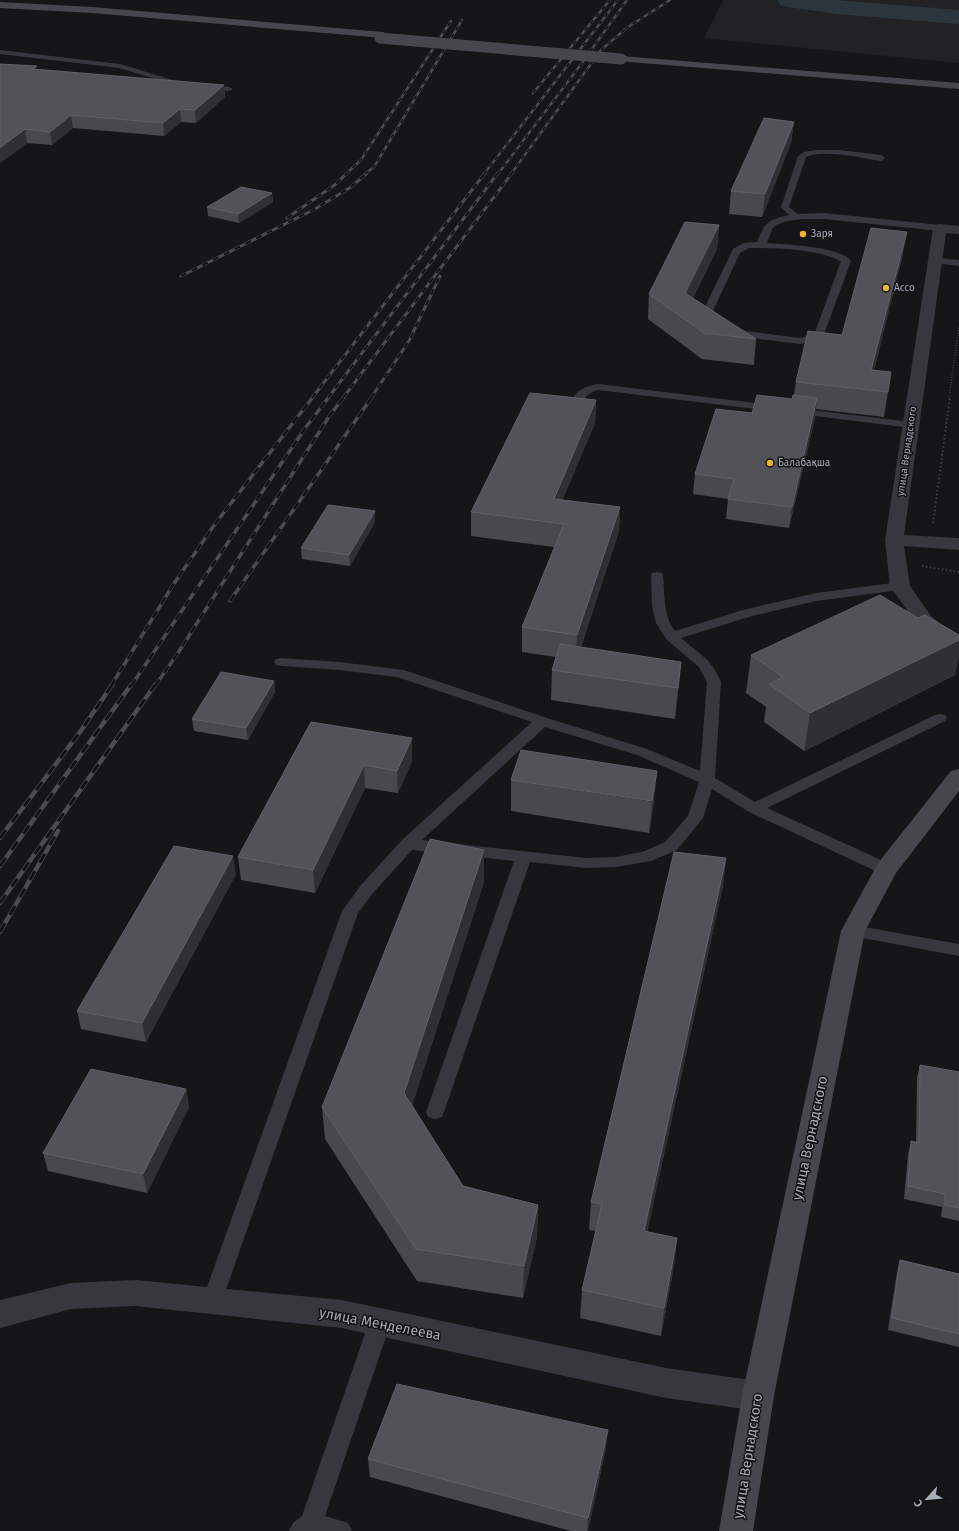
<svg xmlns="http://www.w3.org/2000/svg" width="959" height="1531" font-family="'Fira Sans',sans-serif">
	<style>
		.built { fill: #222225 }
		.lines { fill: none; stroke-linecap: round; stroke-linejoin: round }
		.river { fill: #2c353c; fill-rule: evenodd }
		.path-far1 { stroke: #3d3f44; stroke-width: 1.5; stroke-dasharray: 1 1.5; stroke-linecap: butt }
		.path { stroke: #3d3f44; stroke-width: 2; stroke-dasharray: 1.5 2.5; stroke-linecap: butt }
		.lane { fill: #37383d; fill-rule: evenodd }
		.street { fill: #37383d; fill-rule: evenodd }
		.secondary { fill: #45474d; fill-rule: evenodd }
		.rail-far3-casing { stroke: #4a4c52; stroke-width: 2.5 }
		.rail-far2-casing { stroke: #4a4c52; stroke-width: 3 }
		.rail-far1-casing { stroke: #4a4c52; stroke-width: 3.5 }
		.rail-casing { stroke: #4a4c52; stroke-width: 4.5 }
		.rail-far3 { stroke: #111113; stroke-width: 1.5; stroke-dasharray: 4.5; stroke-linecap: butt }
		.rail-far2 { stroke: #111113; stroke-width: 2; stroke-dasharray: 6; stroke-linecap: butt }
		.rail-far1 { stroke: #111113; stroke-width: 2.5; stroke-dasharray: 8; stroke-linecap: butt }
		.rail { stroke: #111113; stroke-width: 3; stroke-dasharray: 10; stroke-linecap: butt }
		.secondary-bridge { stroke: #45474d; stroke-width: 11 }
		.wall { fill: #47494d }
		.shaded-wall { fill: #2f3033 }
		.building { fill: #525359; stroke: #5f6168 }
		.poi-dot { fill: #f2b134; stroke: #111113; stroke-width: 1.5 }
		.labels { text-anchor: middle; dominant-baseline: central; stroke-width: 3; stroke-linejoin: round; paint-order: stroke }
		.far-poi-label { font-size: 10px; fill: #a8adb8; stroke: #111113; text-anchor: start }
		.far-street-label { font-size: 10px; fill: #a8adb8; stroke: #111113 }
		.near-street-label { font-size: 14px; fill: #a8adb8; stroke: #111113 }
	</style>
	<rect width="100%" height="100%" fill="#161618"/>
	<polygon class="built" points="723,0 959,0 959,63 704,38"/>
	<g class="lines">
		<polygon class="river" points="777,0 835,0 959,10 959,24 837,14 788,7 780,5"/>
		<polyline class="path-far1" points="949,398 959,326"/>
		<g class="path">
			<polyline points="933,523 950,397"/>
			<polyline points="922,566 959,572"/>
		</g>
		<g class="lane">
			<polygon points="0,50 120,64 173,80 229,87 233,89 229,91 172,84 119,68 0,54"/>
			<path d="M816,150H839L881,155L885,158L881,161C862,158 823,149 806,157L789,207L798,214L824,213L940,225L945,228L940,231L824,219H803L787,221L776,225L772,229L767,243C783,244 843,247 851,261L823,337L822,339L800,344L737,336L717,327L710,320L703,311L733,249L744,243L757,242C764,223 769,219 789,215L781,207L798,156L804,152ZM749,248C776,248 817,249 841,261L814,335L800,338L739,330L724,322L713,311L740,253Z"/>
			<polygon points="936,258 959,260 959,266 933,263 931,261"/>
			<path d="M598,384L773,405L779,408L773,411L598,390C583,394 581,406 573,417H565L563,415C573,396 576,388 598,384Z"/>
			<polygon points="795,408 911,422 915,423 917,425 915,427 911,428 791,413 789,411"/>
			<path d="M657,572L662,573L663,576C665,594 663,616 675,631L743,610L816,593L900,582L905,583L907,586L905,589L900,590L816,601L752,616L681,638C699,654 711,658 721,682L715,778L755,802L935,715L940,714L945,715L947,718L945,721L767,808L892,865L894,869L892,873L886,874L880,873L749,812L712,789L703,818L677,850L651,861L616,867L586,868L530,862L444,1112L442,1117L435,1119L428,1117L426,1112L514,861L412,850L373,893L358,913L222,1301L219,1307L212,1310L205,1307L202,1301L342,911L361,885L402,840L532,722L397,677L339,670L281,666L276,665L274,662L276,659L281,658L339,662L404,670L547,718L647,749L700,771L707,682L699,667L667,640L656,623L652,606L651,576L652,573ZM545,727L637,755L699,782L688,816L665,842L642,852L616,857L586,858L422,840Z"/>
			<polygon points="853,925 959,944 959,956 847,935 845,931 847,927"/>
			<polygon points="380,1313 387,1315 391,1322 325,1516 348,1523 352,1531 289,1531 293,1523 302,1516 369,1322 373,1315"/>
		</g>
		<g class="street">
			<polygon points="940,224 959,226 959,234 946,233 904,535 959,538 959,550 904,546 910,586 931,616 959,641 959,658 952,656 917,624 890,586 885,540 933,228 935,225"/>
			<polygon points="135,1280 342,1300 666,1368 758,1381 769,1386 774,1396 769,1406 758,1411 666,1398 342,1328 135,1306 71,1309 0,1328 0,1300 71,1283"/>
		</g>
		<g class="secondary">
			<polygon points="0,2 92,7 383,32 388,35 383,38 92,13 0,8"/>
			<polygon points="621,56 959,83 959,89 617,61 616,59 617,57"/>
			<polygon points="959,769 959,791 896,873 865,931 774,1396 753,1531 719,1531 742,1396 841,931 878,863 951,771"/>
		</g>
		<g class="rail-far3-casing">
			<g id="rail-far3">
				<polyline points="625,29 670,0"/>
				<polyline points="533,93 610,0"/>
				<polyline points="346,174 361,160 451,21"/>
				<polyline points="365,174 374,167 462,20"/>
				<polyline points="484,174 618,0"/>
				<polyline points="498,174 579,67 627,0"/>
				<polyline points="511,174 601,50 629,26"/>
			</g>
		</g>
		<g class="rail-far2-casing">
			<g id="rail-far2">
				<polyline points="287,218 336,184 347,173"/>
				<polyline points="181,276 315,209 351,187 367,173"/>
				<polyline points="312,398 485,173"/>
				<polyline points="328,398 498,173"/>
				<polyline points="343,398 512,173"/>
				<polyline points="371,398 409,341 440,276"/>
			</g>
		</g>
		<g class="rail-far1-casing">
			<g id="rail-far1">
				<polyline points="230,601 372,397"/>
				<polyline points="111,686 173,585 215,524 313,397"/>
				<polyline points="131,686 306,427 329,397"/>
				<polyline points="155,686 178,653 330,415 344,397"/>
			</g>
		</g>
		<g class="rail-casing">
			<g id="rail">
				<polyline points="0,838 80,732 112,685"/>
				<polyline points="0,866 131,685"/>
				<polyline points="0,903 155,685"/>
				<polyline points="0,932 58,831"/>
			</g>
		</g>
		<use href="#rail-far3" class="rail-far3"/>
		<use href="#rail-far2" class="rail-far2"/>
		<use href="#rail-far1" class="rail-far1"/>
		<use href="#rail" class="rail"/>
		<polyline class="secondary-bridge" points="380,38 621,59"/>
	</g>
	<g class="wall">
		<polygon points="37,70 224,85 225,97 196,123 181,122 164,136 73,128 52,145 27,143 0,163"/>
		<polygon points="794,122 791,143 762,217 729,214 731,191"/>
		<polygon points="272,193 273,202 239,223 208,216 207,207"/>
		<polygon points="719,225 717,249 693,298 756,339 754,365 702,359 648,319 649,294"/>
		<polygon points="903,254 874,370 888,392 884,417 816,409 815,418 789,528 726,519 728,499 693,494 695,474 752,413 792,399 794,395 796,382 842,335"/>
		<polygon points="596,400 595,423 562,500 620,507 619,531 581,647 681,662 678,692 675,719 551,700 552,670 556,657 522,652 522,627 554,547 471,536 471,512"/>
		<polygon points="375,522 350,566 302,559 301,548"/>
		<polygon points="751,655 955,675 804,751 764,722 766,707 746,693"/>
		<polygon points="274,681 275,692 248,740 194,731 192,719"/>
		<polygon points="311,722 412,738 412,761 398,793 365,788 315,893 241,880 238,857"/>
		<polygon points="511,780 654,802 649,833 511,811"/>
		<polygon points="484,850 484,882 412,1105 463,1186 538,1205 537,1237 523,1298 417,1281 325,1139 322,1107"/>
		<polygon points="726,858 723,885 647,1232 677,1238 674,1266 661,1336 580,1318 582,1290 596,1231 589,1230 591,1202"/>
		<polygon points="236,874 146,1042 81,1029 77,1011"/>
		<polygon points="920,1065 959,1072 959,1221 941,1217 942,1207 904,1199 908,1154 911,1141 916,1142 917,1077"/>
		<polygon points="186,1089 189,1107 147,1193 48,1171 43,1153"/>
		<polygon points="900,1260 959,1274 959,1347 888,1330 897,1272"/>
		<polygon points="606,1448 588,1531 571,1531 370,1477 368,1459"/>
	</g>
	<g class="shaded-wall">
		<polygon points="224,85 225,97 196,123 195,110"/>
		<polygon points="180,109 181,122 164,136 163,123"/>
		<polygon points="71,115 73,128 52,145 50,132"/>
		<polygon points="794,122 791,143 762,217 765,194"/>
		<polygon points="25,129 27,143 0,163 0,148"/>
		<polygon points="272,193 273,202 239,223 238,214"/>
		<polygon points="719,225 717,249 683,318 685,293"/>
		<polygon points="907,232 903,254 869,390 871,370"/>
		<polygon points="817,398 815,418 789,528 792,507"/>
		<polygon points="596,400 595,423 553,523 554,499"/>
		<polygon points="620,507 619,531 576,661 577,635"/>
		<polygon points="375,511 375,522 350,566 349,555"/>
		<polygon points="959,640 959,657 955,675 804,751 810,713"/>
		<polygon points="681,662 678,692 675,719 678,688"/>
		<polygon points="274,681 275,692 248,740 246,728"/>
		<polygon points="412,738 412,761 398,793 397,771"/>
		<polygon points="364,765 365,788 315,893 313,870"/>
		<polygon points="657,771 654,802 649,833 652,801"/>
		<polygon points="484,850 484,882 406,1125 404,1093"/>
		<polygon points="233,856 236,874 146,1042 142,1023"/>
		<polygon points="726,858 723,885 641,1259 644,1231"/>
		<polygon points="186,1089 189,1107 147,1193 143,1174"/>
		<polygon points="538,1205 537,1237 523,1298 524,1266"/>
		<polygon points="677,1238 674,1266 661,1336 664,1308"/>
		<polygon points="608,1430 606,1448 588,1531 587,1531 588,1518"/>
	</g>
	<g class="building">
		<polygon points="0,64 37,66 33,69 224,85 195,110 180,109 163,123 71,115 50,132 25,129 0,148"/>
		<polygon points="764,118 794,122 765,194 731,191"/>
		<polygon points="241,187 272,193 238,214 207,207"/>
		<polygon points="685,222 719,225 685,293 756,339 704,333 649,294"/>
		<polygon points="871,228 907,232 871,370 891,372 888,392 796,382 808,331 842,335"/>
		<polygon points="530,393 596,400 554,499 620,507 577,635 522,627 564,524 471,512"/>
		<polygon points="757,395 792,399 793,395 817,398 792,507 728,499 734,479 695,474 716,409 752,413"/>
		<polygon points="328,505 375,511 349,555 301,548"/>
		<polygon points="880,595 918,618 925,615 959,635 959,640 810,713 769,684 783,677 751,655"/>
		<polygon points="560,644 681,662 678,688 552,670"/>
		<polygon points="221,672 274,681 246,728 192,719"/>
		<polygon points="311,722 412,738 397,771 364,765 313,870 238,857"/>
		<polygon points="521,750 657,771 652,801 511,780"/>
		<polygon points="430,839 484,850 404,1093 463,1186 538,1205 524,1266 416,1249 322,1107"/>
		<polygon points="174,846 233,856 142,1023 77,1011"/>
		<polygon points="674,852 726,858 644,1231 677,1238 664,1308 582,1290 602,1204 591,1202"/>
		<polygon points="920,1065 959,1072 959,1208 945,1205 945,1194 908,1186 911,1141 919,1143"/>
		<polygon points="91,1069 186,1089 143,1174 43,1153"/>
		<polygon points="900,1260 959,1274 959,1334 892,1318"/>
		<polygon points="397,1384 608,1430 588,1518 368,1459"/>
	</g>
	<g class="poi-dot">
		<circle cx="803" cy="234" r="4"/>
		<circle cx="886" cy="288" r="4"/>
		<circle cx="770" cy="463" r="4"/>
	</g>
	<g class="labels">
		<g class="far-poi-label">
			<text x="811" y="234">Заря</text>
			<text x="894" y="288">Ассо</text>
			<text x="778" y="463">Балабақша</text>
		</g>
		<g class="far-street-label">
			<text transform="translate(907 451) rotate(-82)">улица Вернадского</text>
		</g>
		<g class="near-street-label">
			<text transform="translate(810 1138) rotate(-78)">улица Вернадского</text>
			<text transform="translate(380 1324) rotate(11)">улица Менделеева</text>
			<text transform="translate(748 1456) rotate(-81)">улица Вернадского</text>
		</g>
	</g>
	<g transform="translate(927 1499) rotate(243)" stroke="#111113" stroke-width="3" paint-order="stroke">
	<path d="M0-3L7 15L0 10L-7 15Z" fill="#a8adb8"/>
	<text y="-6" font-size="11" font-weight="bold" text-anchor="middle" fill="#a8adb8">С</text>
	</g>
</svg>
